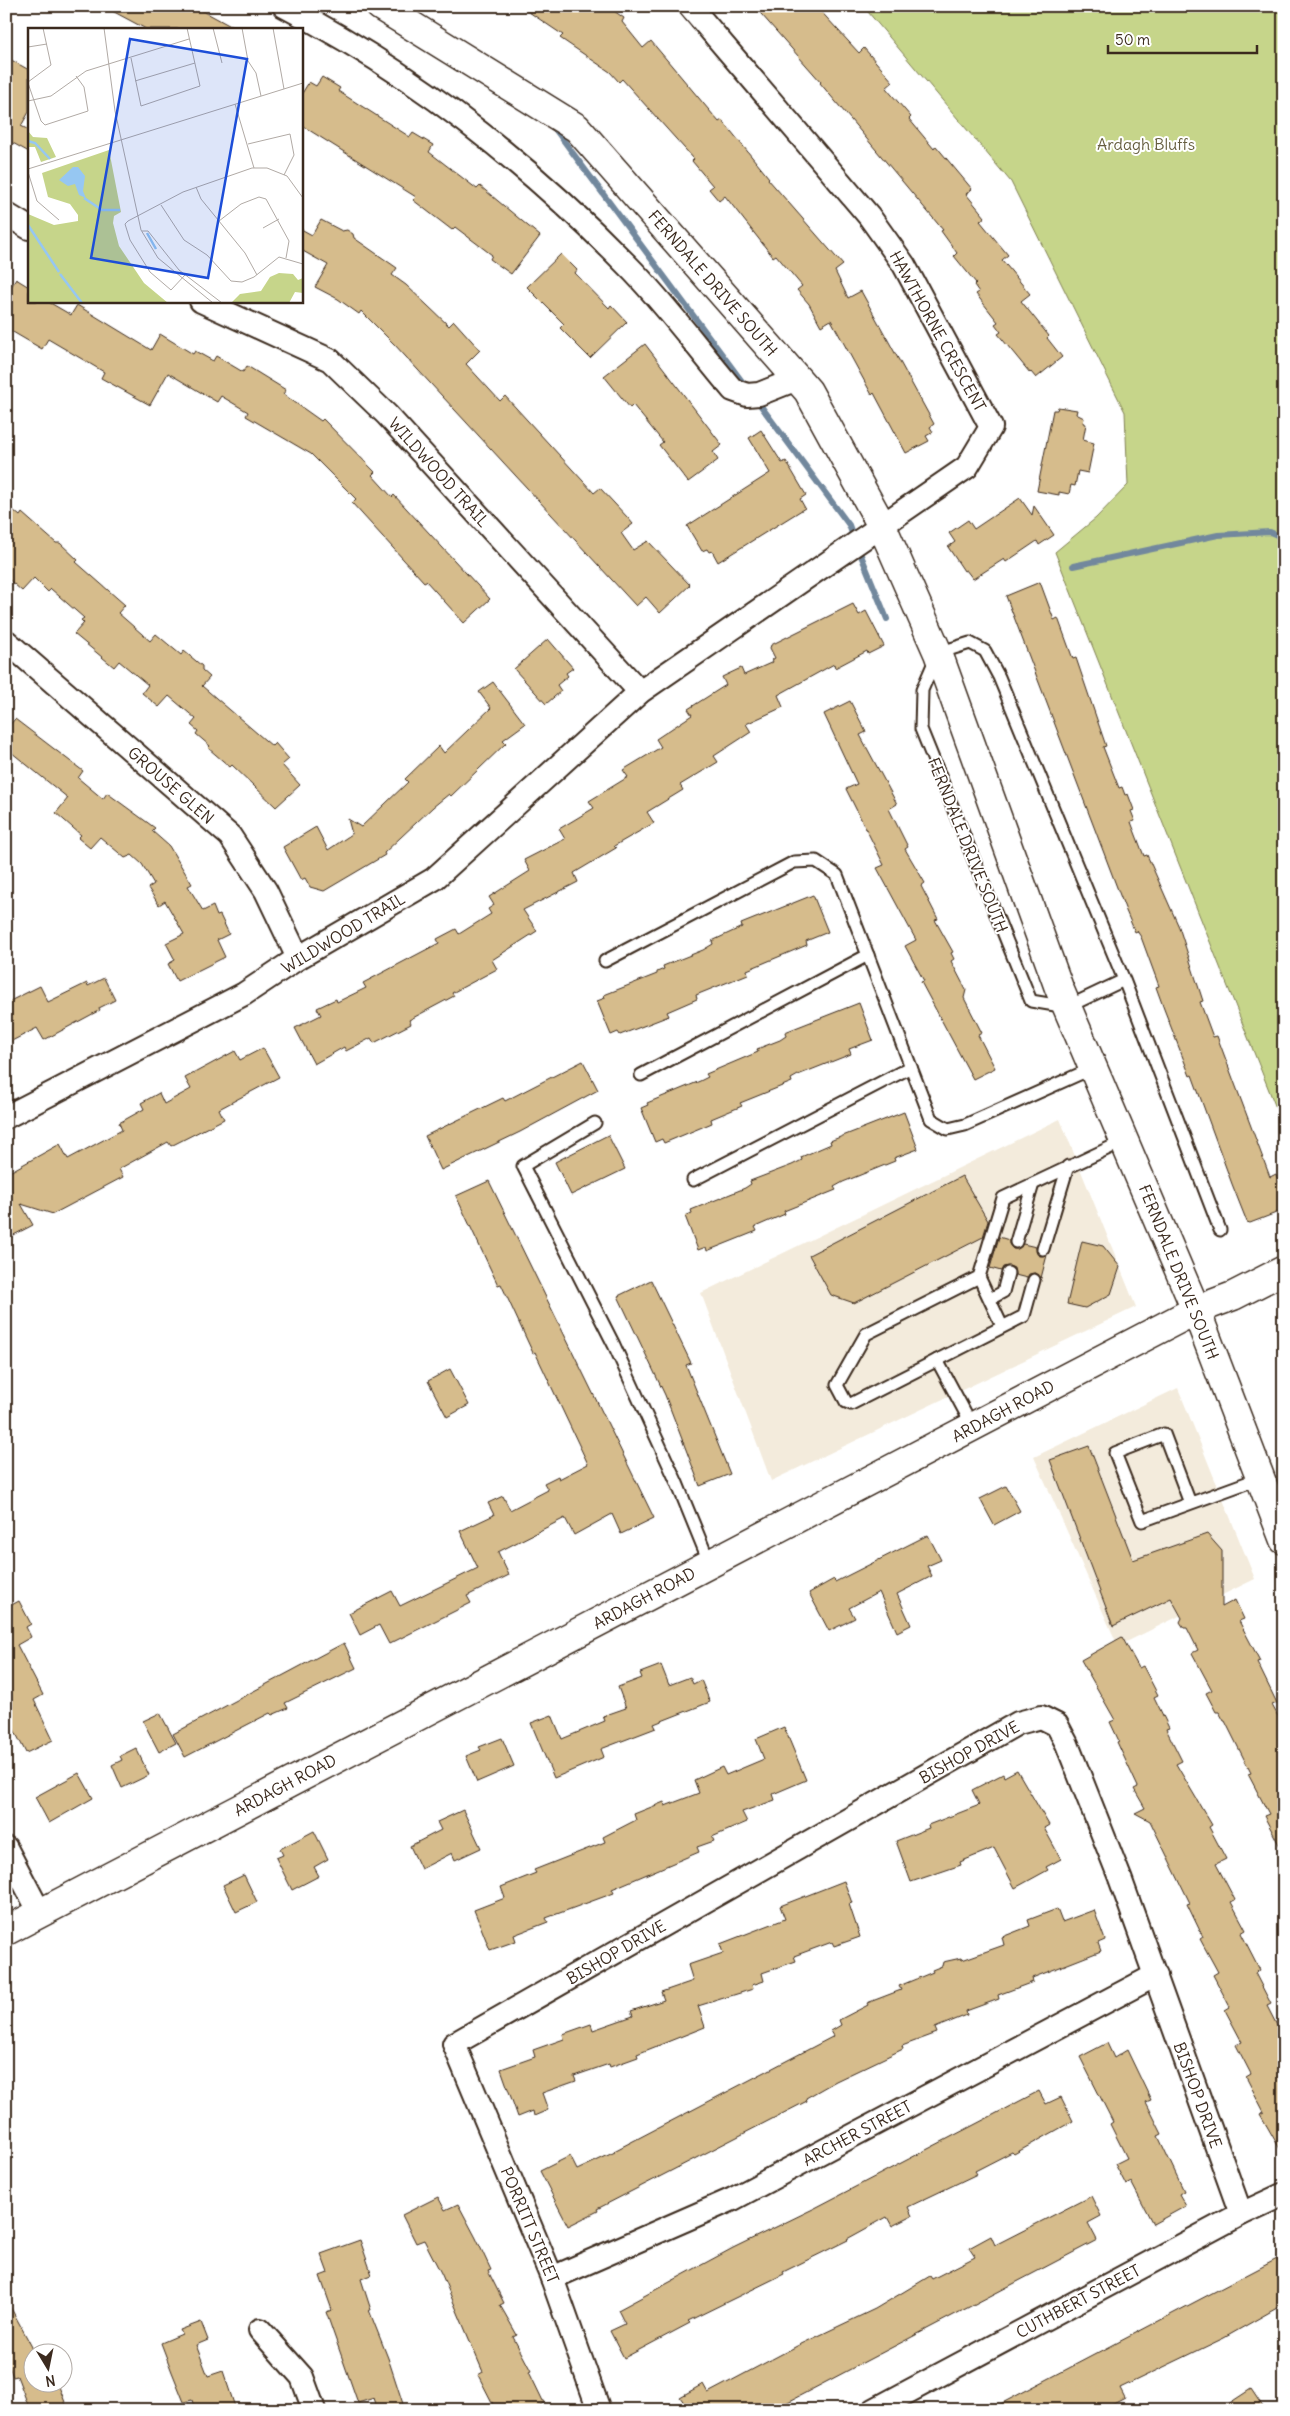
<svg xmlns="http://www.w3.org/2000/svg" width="1290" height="2416" font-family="Delius,sans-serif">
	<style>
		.built { fill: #f3ebdc }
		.green { fill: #c6d58a; stroke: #808054 }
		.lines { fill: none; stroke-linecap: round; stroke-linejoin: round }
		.stream { stroke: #72889d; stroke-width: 6 }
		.building { fill: #d6bc8c; stroke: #3b2a1e }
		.lane-casing { stroke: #3b2a1e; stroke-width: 15 }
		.street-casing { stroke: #3b2a1e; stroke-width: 26 }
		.secondary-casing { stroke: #3b2a1e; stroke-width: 31 }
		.lane { stroke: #fff; stroke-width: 11 }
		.street { stroke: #fff; stroke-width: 22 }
		.secondary { stroke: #fff; stroke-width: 28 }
		.labels { text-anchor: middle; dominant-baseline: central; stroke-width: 4; stroke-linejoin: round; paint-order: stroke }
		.park-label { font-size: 16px; fill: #655d3e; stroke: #fff }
		.street-label { font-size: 16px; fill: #3b2a1e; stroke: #fff }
		.inset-river { fill: none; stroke: #96c7f2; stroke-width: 2.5 }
		.inset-road { fill: none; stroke: #b1aaa5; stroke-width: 1 }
		.view { fill: #1d4ed8; fill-opacity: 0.15; stroke: #1d4ed8; stroke-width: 2.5 }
		.inset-edge { fill: none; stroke: #3b2a1e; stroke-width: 2.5 }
	</style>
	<rect width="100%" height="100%" fill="#fff"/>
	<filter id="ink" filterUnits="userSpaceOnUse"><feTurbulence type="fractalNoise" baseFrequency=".02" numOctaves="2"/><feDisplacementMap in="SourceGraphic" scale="10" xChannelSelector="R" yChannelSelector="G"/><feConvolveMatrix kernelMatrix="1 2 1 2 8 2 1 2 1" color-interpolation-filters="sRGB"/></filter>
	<g filter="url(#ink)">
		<g class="built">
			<polygon points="1060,1119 1136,1307 771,1481 701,1293"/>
			<polygon points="1178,1388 1255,1579 1118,1646 1034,1457"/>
		</g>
		<polygon class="green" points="863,6 1284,6 1284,1128 1055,552 1096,518 1128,485 1125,412 1011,182"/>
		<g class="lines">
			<g class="stream">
				<polyline points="552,125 747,388"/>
				<polyline points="755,398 849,525 854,539"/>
				<polyline points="858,548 887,619"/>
				<polyline points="1073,566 1218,535 1270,532 1284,538"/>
			</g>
		</g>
		<g class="building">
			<polygon points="103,6 194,6 236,29 146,29"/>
			<polygon points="520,6 607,6 624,18 622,22 643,48 651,41 719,122 722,120 769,178 768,179 843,265 835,271 848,298 861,291 934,424 930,427 933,432 926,436 929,441 906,453 874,393 872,395 831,320 821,326 809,304 797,290 802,286 776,255 773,257 725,196 719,201 709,189 713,186 692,161 694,159 622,79 619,82 610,72 560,38 563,35"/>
			<polygon points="754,6 816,6 859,53 864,48 893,82 886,88 911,117 909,119 934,149 936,146 972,189 966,194 985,217 980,221 1008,255 1002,260 1030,294 1021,301 1049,336 1047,338 1062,357 1036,378 1031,372 1030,373 998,334 1001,332 995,324 998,322 976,294 979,292 974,285 976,283 954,256 957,253 941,231 943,230 820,83 821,82"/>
			<polygon points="6,57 29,70 29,112 21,126 29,130 29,152 11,142 6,151"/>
			<polygon points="322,77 340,88 338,91 410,137 413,133 433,145 429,152 477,189 480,186 540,236 511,274 490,259 492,255 455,227 452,230 413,200 416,197 301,125 301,95 309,82 316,86"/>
			<polygon points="321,220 342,231 347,230 353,234 354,238 397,268 392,275 406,285 449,326 454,321 480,350 466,364 500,401 505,396 594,493 600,488 628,518 633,524 621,533 633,550 648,541 690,585 660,613 646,597 636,606 394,344 361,311 359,314 338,299 315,287 328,265 301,250 301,229 312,235"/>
			<polygon points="561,254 577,270 575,273 609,308 611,305 627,322 590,358 560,328 564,324 527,287"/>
			<polygon points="16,279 29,287 29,301 47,301 71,315 77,305 151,350 160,334 193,354 195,351 213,361 216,356 243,372 247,366 286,390 283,394 321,421 323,419 375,472 372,475 392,497 394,495 490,599 464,623 426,581 424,582 352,503 356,499 311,454 246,416 248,412 221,396 217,402 168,373 150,405 101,378 104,372 48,339 42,349 6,328 6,295"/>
			<polygon points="645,344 722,445 713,452 718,460 688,482 659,445 663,442 633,405 630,408 604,376"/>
			<polygon points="1058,407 1077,410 1076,414 1084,418 1083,423 1086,424 1083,440 1094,443 1088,473 1078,471 1075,486 1071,485 1069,494 1059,492 1059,495 1037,491 1053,410 1057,410"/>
			<polygon points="761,430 782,463 786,461 806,495 800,499 805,508 718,562 712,551 709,552 707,549 702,551 687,526 770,473 749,438"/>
			<polygon points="1020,498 1032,515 1034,506 1054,535 1039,545 1037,541 1006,562 1004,559 973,579 966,570 964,571 948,547 955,542 949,533 968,520 974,529"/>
			<polygon points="6,504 20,516 22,513 56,543 60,543 78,560 76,562 125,605 118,613 150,641 156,634 181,655 184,651 202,666 202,670 210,677 202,686 272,746 275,743 289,759 282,765 300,785 276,807 232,765 230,767 208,748 210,746 196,734 198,731 191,725 196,719 169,696 159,707 142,693 148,685 119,661 114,667 74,634 84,623 81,620 84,618 51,589 48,592 34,578 22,591 6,577"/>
			<polygon points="1040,582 1054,620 1058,618 1073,659 1076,658 1106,746 1103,747 1119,788 1122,787 1125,795 1128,794 1134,810 1131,811 1135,821 1131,822 1144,856 1147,855 1179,927 1203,1001 1200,1002 1213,1037 1217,1036 1270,1177 1276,1174 1284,1197 1284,1210 1250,1223 1247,1222 1232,1184 1192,1075 1190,1076 1164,1009 1156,987 1159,986 1141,937 1137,931 1135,932 1126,911 1006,596"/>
			<polygon points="853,604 859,615 866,611 884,646 868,654 867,651 835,668 834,664 778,695 783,707 746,724 751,732 714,756 718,762 680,785 683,790 647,812 654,823 614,846 616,848 574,873 578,882 523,910 537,931 492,960 497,969 452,993 454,996 409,1020 411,1024 374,1043 371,1038 346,1051 344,1047 314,1064 295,1028 321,1015 317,1008 336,999 337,1002 366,988 363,983 439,943 437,939 456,929 459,934 491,914 488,909 494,905 489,897 530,871 524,860 565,839 559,829 594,808 589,801 628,777 623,770 661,747 656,739 692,715 688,709 726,685 722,677 741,668 744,675 773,662 772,660 775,658 770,648 771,645"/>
			<polygon points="548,639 573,668 566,673 568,676 557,685 561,691 546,704 514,669"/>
			<polygon points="493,682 525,724 503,740 506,743 451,796 449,794 433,807 384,853 385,855 324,891 310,887 305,878 301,880 283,847 316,827 328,850 352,834 348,819 361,827 408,782 405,779 439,746 444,753 491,708 479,692"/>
			<polygon points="850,701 866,732 860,735 897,804 889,809 908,847 905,849 925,883 921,886 938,919 935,920 953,952 951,953 954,959 951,961 966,990 964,998 982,1033 978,1035 995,1068 973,1079 921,982 924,981 905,946 916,940 877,868 884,865 846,789 857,784 824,714"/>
			<polygon points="15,719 83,771 78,778 103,799 107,793 155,828 152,831 169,846 192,884 188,886 203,911 213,906 217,916 220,915 229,934 217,940 225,957 177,981 168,964 175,960 166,943 184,934 165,901 159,905 148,888 154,884 142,864 132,855 125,858 100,837 90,848 78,838 81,835 56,813 68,798 6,748 6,729"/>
			<polygon points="813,895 828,932 806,941 807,945 747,970 748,974 696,995 697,999 667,1012 669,1016 620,1035 618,1032 611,1035 597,1001 605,998 604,995 657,974 657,972 664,969 663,966 703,950 713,944 712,941 742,927 741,924"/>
			<polygon points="104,978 115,1000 99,1008 100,1010 44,1040 37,1028 6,1044 6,1003 40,986 48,1002 87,983 88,986"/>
			<polygon points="859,1003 873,1040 849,1049 851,1054 798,1075 791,1079 792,1082 740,1103 742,1106 711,1119 712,1123 664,1143 662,1139 655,1142 641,1108 648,1105 647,1103 700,1081 708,1077 706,1074 758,1052 757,1049 780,1040 786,1036 785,1032"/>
			<polygon points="263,1048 279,1077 219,1109 224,1119 171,1146 168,1142 119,1169 123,1177 53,1214 21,1204 33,1225 6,1239 6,1174 60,1144 68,1159 122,1130 119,1123 144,1109 141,1103 159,1093 164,1104 191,1089 185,1078 235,1051 240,1060"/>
			<polygon points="583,1061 598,1090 520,1132 441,1170 425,1136 503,1098 505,1101"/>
			<polygon points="904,1112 918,1149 894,1158 895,1161 843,1182 834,1187 836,1190 784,1211 785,1214 755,1227 757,1231 707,1251 706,1247 698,1250 685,1216 692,1213 691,1210 745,1188 751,1184 750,1181 792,1165 802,1160 801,1157 831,1144 830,1141"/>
			<polygon points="608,1135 625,1169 571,1195 555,1162"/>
			<polygon points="962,1176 988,1221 983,1237 854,1303 831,1295 809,1255"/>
			<polygon points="489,1181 654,1518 621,1534 612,1514 574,1535 565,1518 498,1552 509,1575 467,1596 471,1603 389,1644 379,1625 360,1635 349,1613 392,1591 400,1606 478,1568 460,1531 494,1515 488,1503 503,1496 510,1510 548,1490 544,1483 558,1476 559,1479 588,1464 535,1352 533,1353 501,1284 498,1285 456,1196"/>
			<polygon points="999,1237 1009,1240 1009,1244 1013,1249 1018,1249 1023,1244 1036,1247 1037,1254 1040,1256 1047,1255 1041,1278 1036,1273 1029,1274 1027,1278 1015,1275 1014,1268 1009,1266 1003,1267 1001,1271 990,1268"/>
			<polygon points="1082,1241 1103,1246 1120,1267 1111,1294 1085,1308 1067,1304"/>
			<polygon points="651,1280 691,1363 686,1365 730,1474 700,1486 665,1395 618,1296"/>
			<polygon points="450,1369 469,1405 447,1417 428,1381"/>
			<polygon points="1089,1446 1133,1560 1207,1534 1222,1551 1222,1607 1235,1600 1244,1619 1239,1621 1260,1661 1257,1662 1277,1703 1272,1705 1284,1727 1284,1854 1264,1816 1269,1814 1248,1774 1251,1773 1225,1721 1224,1721 1219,1712 1216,1712 1206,1693 1212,1690 1192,1653 1198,1650 1187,1628 1184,1628 1180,1622 1182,1618 1171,1598 1113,1626 1050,1460"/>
			<polygon points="1006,1486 1020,1511 994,1525 980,1499"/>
			<polygon points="928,1535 941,1560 927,1566 932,1576 897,1594 911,1625 897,1632 879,1592 849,1608 855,1618 829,1631 809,1593 834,1579 835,1582"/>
			<polygon points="19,1601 31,1624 26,1627 31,1637 17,1645 43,1695 34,1700 53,1740 26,1753 6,1714 6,1608"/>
			<polygon points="1122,1637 1139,1668 1143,1666 1158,1695 1154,1697 1169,1728 1166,1729 1182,1761 1176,1764 1212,1825 1209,1827 1226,1859 1216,1864 1235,1900 1231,1902 1246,1930 1241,1933 1260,1970 1255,1973 1271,2004 1267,2006 1284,2039 1284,2156 1260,2114 1264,2112 1246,2077 1251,2074 1236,2045 1242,2042 1225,2010 1230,2007 1213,1975 1218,1972 1200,1939 1203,1937 1187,1904 1190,1903 1150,1821 1135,1813 1145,1808 1134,1789 1138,1787 1117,1742 1119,1741 1110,1722 1115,1720 1081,1660"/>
			<polygon points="344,1643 356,1668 285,1703 288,1708 272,1715 270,1713 185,1757 173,1734"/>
			<polygon points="661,1665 669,1685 690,1677 693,1684 701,1680 710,1702 654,1724 656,1728 601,1749 604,1757 554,1778 531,1723 552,1715 562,1739 605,1721 603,1716 626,1708 618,1687 642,1678 640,1673"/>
			<polygon points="160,1713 176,1743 159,1752 143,1721"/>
			<polygon points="784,1727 806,1780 773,1794 775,1800 742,1812 747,1822 712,1837 714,1841 697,1847 699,1852 612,1889 614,1893 546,1918 548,1922 514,1935 516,1941 490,1950 474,1910 505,1898 501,1887 536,1873 534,1870 605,1842 603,1837 636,1820 634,1814 664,1802 665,1806 699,1793 694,1780 722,1767 726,1775 764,1759 756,1739"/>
			<polygon points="502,1738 514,1766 477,1782 466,1756 481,1750 479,1747"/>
			<polygon points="136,1748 149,1775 122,1788 112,1765 122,1760 120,1756"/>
			<polygon points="1017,1770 1049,1825 1044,1828 1061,1859 1046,1867 1048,1870 1015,1888 994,1848 960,1862 961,1865 911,1882 896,1841 929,1828 928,1825 977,1806 979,1804 972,1790 1003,1774 1004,1777"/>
			<polygon points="79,1773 93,1798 49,1823 35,1797"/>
			<polygon points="463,1810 481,1848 455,1860 452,1853 421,1869 410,1846 441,1830 437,1822"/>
			<polygon points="314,1831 328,1859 314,1867 319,1876 292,1890 276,1858 283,1855 280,1849"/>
			<polygon points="244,1875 257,1902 236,1912 223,1885"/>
			<polygon points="844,1881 852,1903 849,1904 860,1937 834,1946 832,1942 794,1956 796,1961 762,1973 764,1981 752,1985 753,1989 698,2006 705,2027 637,2054 638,2057 610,2067 609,2064 574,2076 576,2081 542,2093 548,2110 534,2116 533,2111 518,2117 501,2069 535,2057 533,2050 564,2039 563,2034 591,2024 593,2030 633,2016 631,2011 664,2000 661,1992 693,1981 688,1965 723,1953 720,1944 785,1919 780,1906"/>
			<polygon points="1057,1909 1062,1922 1094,1910 1105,1940 1098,1943 1101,1951 1032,1978 1033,1982 998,1995 999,1999 966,2011 967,2015 935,2028 937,2033 902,2046 903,2049 836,2081 806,2098 807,2101 597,2209 598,2211 568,2226 540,2171 570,2156 577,2170 615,2152 614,2151 834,2036 831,2031 841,2025 839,2020 868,2005 867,2003 901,1990 899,1986 933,1972 932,1970 942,1966 943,1962 961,1958 962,1960 1004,1945 1002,1937 1030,1926 1028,1920"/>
			<polygon points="1107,2043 1114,2058 1127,2050 1151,2100 1146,2102 1162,2134 1158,2136 1184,2191 1179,2194 1186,2206 1153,2224 1131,2182 1126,2185 1115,2164 1127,2158 1110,2124 1113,2122 1080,2057"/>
			<polygon points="1039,2091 1046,2104 1061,2097 1073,2121 1014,2154 1012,2152 975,2171 977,2174 908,2207 912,2216 892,2226 887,2217 847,2239 848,2240 783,2272 784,2274 688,2321 690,2323 624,2358 610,2331 625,2324 618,2310 733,2248 815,2208"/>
			<polygon points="1091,2196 1101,2216 1088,2223 1097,2240 786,2403 773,2410 673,2410 685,2404 680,2397 703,2384 708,2393 797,2346 875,2309 930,2276 932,2279 975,2257 969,2248 991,2236 995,2245"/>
			<polygon points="438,2197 445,2210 458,2204 476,2238 491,2270 488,2271 504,2303 500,2305 517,2335 513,2337 531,2371 529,2372 544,2403 540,2405 542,2410 496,2410 478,2375 483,2372 442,2275 424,2240 416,2243 402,2215"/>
			<polygon points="360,2240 372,2275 361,2279 371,2310 369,2310 388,2358 405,2410 378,2410 374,2398 358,2403 326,2312 332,2310 320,2276 328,2273 321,2254"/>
			<polygon points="1277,2259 1284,2271 1284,2304 1224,2338 1120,2388 1125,2398 1102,2410 989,2410"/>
			<polygon points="6,2299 32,2347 32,2384 58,2384 68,2410 30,2410 17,2376 13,2377 6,2358"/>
			<polygon points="201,2322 208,2340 196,2345 208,2376 223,2371 236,2410 195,2410 192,2400 184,2402 172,2372 161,2343 182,2334 180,2330"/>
			<polygon points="1251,2389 1265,2410 1219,2410"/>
		</g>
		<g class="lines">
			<g class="lane-casing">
				<g id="lane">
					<polyline points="605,961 794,862 816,861 837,875 931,1119 948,1129 965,1125 1093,1068"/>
					<polyline points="1124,980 1067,1007 1031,1001 921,729 922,690 938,653 970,643 985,651 999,677 1124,980 1220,1230"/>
					<polyline points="641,1075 868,955"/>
					<polyline points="595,1123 523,1166 614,1345 677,1483 710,1564"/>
					<polyline points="693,1180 911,1067"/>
					<polyline points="1016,1242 1033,1184"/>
					<polyline points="1043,1249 1068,1166"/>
					<polyline points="979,1277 1002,1326"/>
					<polyline points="1034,1280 1024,1316 851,1404 846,1402 837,1385 866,1334 979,1277 1003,1198 1124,1141"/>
					<polyline points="990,1299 1003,1292 1008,1273"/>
					<polyline points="937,1360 973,1427"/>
					<polyline points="1190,1503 1164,1434 1115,1453 1142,1521 1260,1478"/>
				</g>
			</g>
			<g class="street-casing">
				<g id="street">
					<path d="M284,6C412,72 527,163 627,265C665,303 698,349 733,390L747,395L759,394L797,379"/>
					<polyline points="6,214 29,228"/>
					<polyline points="201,301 330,360 387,415 640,692"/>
					<polyline points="6,641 230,836 266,891 298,958"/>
					<polyline points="6,1117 244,994 298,958 434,879 640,692 967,467 991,427 904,265 869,216 690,6"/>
					<polyline points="6,1848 40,1913"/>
					<polyline points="552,2278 733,2199 1156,1975"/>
					<polyline points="260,2330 302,2377 314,2410"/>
					<polyline points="599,2410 552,2278 454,2044 1018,1723 1041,1717 1057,1725 1067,1744 1120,1878 1241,2214"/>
					<polyline points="874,2410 1241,2214 1284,2194"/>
				</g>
			</g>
			<g class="secondary-casing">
				<g id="secondary">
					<polyline points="380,6 577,128 808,391 882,526 938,653 1059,988 1196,1310 1284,1540"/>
					<polyline points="6,1931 1196,1310 1233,1296 1284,1270"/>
				</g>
			</g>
			<use href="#lane" class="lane"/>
			<use href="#street" class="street"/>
			<use href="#secondary" class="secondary"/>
		</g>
	</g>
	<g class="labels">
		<g class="park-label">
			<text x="1146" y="144">Ardagh Bluffs</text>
		</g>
		<g class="street-label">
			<text transform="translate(713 283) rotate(49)">FERNDALE DRIVE SOUTH</text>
			<text transform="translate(938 331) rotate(61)">HAWTHORNE CRESCENT</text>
			<text transform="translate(439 472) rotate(48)">WILDWOOD TRAIL</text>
			<text transform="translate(171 785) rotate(41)">GROUSE GLEN</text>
			<text transform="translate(968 845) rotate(68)">FERNDALE DRIVE SOUTH</text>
			<text transform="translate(343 933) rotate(-31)">WILDWOOD TRAIL</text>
			<text transform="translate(1179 1272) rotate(68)">FERNDALE DRIVE SOUTH</text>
			<text transform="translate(1003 1411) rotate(-28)">ARDAGH ROAD</text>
			<text transform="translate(644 1598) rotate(-28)">ARDAGH ROAD</text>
			<text transform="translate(969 1752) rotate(-29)">BISHOP DRIVE</text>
			<text transform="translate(285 1785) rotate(-28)">ARDAGH ROAD</text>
			<text transform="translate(616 1952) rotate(-30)">BISHOP DRIVE</text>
			<text transform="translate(1198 2095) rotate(70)">BISHOP DRIVE</text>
			<text transform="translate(857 2133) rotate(-28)">ARCHER STREET</text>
			<text transform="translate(530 2225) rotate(67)">PORRITT STREET</text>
			<text transform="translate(1078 2301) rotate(-28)">CUTHBERT STREET</text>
		</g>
	</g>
	<g transform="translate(28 28)">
		<rect width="275" height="275" fill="#fff"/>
		<path d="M0,103L5,109L19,110L28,129L13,134L7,119H0ZM81,122L93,184L86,188L85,195L91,218L116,255L140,275H0V186L26,197L50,193V187L42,176L20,169L14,145ZM251,245L265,246L270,252L275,250V265L267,264L261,275H203L212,266L233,263L242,249Z" fill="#c6d58a"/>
		<path d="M45,139H50L57,148L55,163L58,170L51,167L47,156L40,158L31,152Z" fill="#96c7f2"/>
		<path class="inset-river" d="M0,113L7,115L22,131M56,170L74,182H92M0,197L31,244M119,205L128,221M32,246L54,275"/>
		<path class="inset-road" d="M76,0L87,83L113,202L130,230L185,275M185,0L194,35M214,0L220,33L228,45L233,68M245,0L256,61M0,19L19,16M103,30L113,78L172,58L159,0M107,53L167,35M0,54L23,37L15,0M0,55L13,93L17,97L60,83L56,59L48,48M0,73L23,68L58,43L161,11M207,76L226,140M220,116L262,106L266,127L256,147M0,141L275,55M0,144L9,173L31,192M168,159L173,171L217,225L229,247M133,177L156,212L179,227L203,253L214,254L226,249L251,229L275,236M191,193L213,176L231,169L238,171L261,213L258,230M235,200L251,191M114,203H120L151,242L194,275M157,247L143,262L122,244L102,212L97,196L100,193L155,164L224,140H239L259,148L275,170"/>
		<path class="view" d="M102,11L219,31L180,250L63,230Z"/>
		<rect width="275" height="275" class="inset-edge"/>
	</g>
	<rect width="1290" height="2416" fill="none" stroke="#fff" stroke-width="25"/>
	<rect x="12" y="12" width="1265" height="2391" fill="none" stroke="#3b2a1e" stroke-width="2" filter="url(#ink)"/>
	<g transform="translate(48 2368) rotate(170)"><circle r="24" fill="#ffffff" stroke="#b1aaa5"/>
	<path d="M0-4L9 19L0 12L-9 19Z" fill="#3b2a1e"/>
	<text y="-8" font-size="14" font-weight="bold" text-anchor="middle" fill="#3b2a1e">N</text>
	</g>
	<path d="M1108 45v8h149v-8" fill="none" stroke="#3b2a1e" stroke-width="2.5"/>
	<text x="1115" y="45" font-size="15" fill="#3b2a1e" stroke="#ffffff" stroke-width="4" paint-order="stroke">50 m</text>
</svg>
